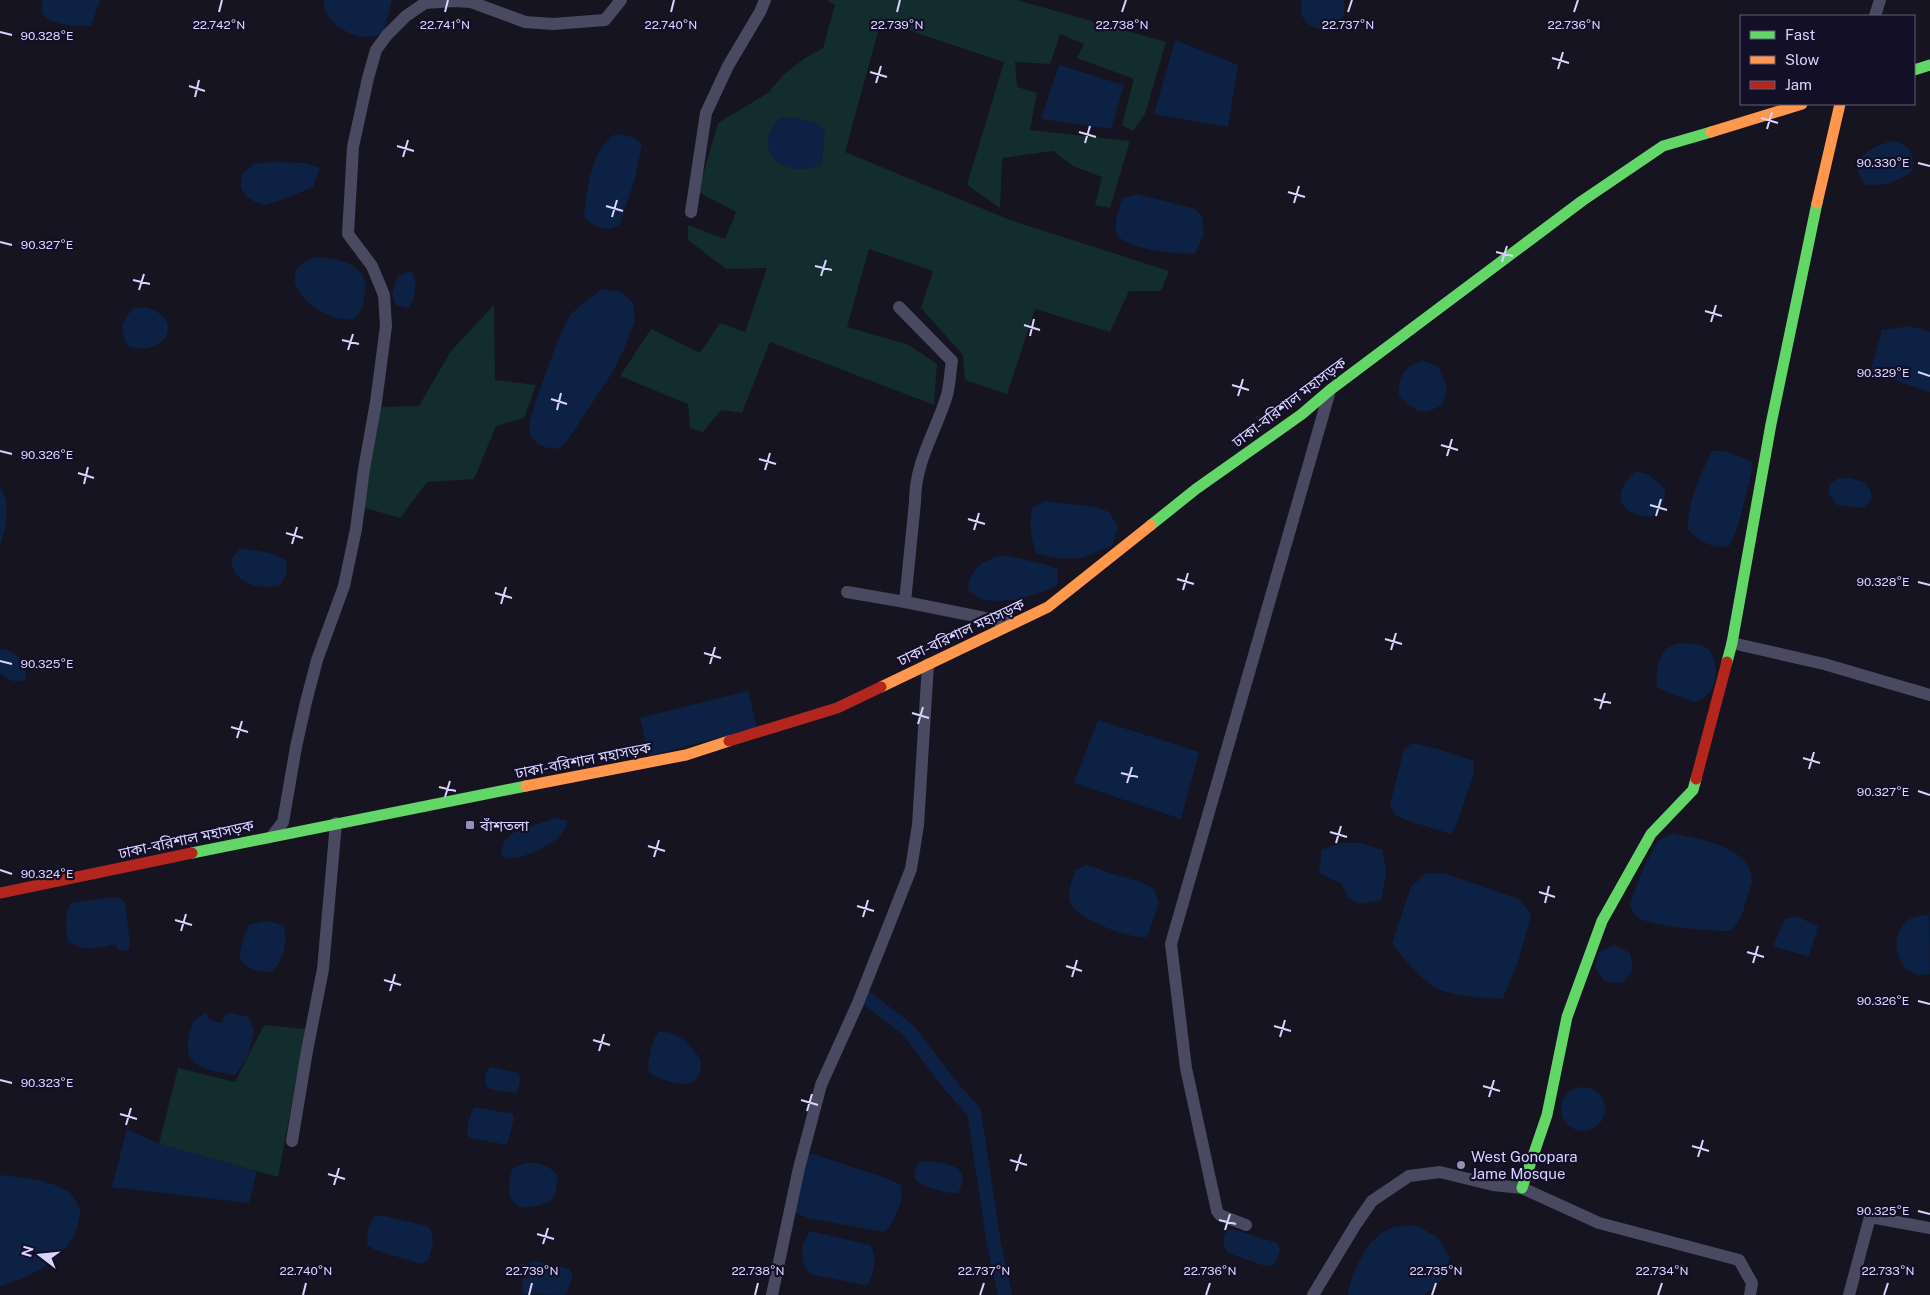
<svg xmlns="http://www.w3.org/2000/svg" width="1930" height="1295" font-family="'Public Sans','Noto Sans Bengali',sans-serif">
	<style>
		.green { fill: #132c2d }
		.water { fill: #0d2144 }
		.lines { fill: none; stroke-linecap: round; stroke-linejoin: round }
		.canal { stroke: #0d2144; stroke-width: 14 }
		.street { stroke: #4a4962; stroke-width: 12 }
		.fast { stroke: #63d668; stroke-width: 11 }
		.slow { stroke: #ff974d; stroke-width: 11 }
		.jam { stroke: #b3261e; stroke-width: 11 }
		.ticks { fill: none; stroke: #d9d4ff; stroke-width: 2 }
		.poi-dot { fill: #9591b1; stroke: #130f26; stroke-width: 2 }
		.labels { text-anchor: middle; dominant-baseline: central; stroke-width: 4.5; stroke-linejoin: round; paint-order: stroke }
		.street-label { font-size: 15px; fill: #d9d4ff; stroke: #130f26 }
		.poi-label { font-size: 15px; fill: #d9d4ff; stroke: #130f26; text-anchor: start }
		.ticks-label { font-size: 12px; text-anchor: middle; fill: #d9d4ff; stroke: #130f26; stroke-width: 4.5; stroke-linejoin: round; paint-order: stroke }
	</style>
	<rect width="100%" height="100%" fill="#161421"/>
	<g class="green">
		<polygon points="827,0 1017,0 1166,42 1145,114 1133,131 1122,125 1134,79 1077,58 1084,44 1060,34 1050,64 1015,62 1017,87 1037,93 1030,130 1130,141 1110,208 1095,205 1102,177 1073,166 1053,151 1002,158 1000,208 967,185 1004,62 881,21 845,152 1010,220 1169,271 1161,291 1129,291 1110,332 1035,309 1007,394 965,380 963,355 921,308 933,271 869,249 847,327 909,345 937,364 934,405 770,342 742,413 721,410 703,432 690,428 688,404 620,376 651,329 700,353 720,323 745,332 767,268 726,269 688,240 688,225 725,239 736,212 698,192 718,123 768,93 784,74 804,59 823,48 835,5"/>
		<polygon points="494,305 495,380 536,385 524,418 496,426 474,479 427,482 400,518 362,507 380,407 419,406 451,351"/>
		<polygon points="264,1025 306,1029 278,1177 159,1144 178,1068 235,1082"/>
	</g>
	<g class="water">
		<path d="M43,0H100L91,26C78,26 47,26 42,12C41,9 42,3 43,0Z"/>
		<path d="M324,0H392L383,34C378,35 372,37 367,37C349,37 322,21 324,0Z"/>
		<path d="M1302,0H1343C1354,37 1292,39 1302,0Z"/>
		<polygon points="1175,40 1238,65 1228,127 1154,114"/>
		<polygon points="1059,65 1124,85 1111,129 1041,119"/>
		<path d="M791,117L817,123L825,131L822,164C785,181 749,152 779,118Z"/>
		<path d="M616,134L632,137L642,144L635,178L620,224C610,234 592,226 584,217C587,190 590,149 616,134Z"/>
		<path d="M1893,141C1911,146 1913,152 1913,170C1896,183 1888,185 1867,185C1843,162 1870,146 1893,141Z"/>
		<polygon points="270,162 305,163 320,168 313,187 284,199 265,205 255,202 245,195 241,188 242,174 254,164"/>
		<path d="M1137,194L1195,209L1202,216L1204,233L1195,254C1179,254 1124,250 1117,234C1113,224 1119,209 1122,199Z"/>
		<path d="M314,257C339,259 373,263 364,298C363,304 361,312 357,316C339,332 274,289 301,265C304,262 310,260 314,257Z"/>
		<path d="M408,271L413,273C417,283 416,298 409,308L396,305L392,294L397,277Z"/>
		<path d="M602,289L621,292L633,303L635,321L624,349L612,373L567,441L558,449C550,448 539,448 534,440C532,438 529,432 529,430C529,415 561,329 570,316C579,305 590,298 602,289Z"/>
		<path d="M145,307C187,318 165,359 128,346C119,329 121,323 133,308Z"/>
		<polygon points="1910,326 1930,332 1930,392 1882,376 1871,369 1882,330"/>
		<path d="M1423,361L1438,366L1447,388L1443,404C1423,417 1414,412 1399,395C1397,378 1406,364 1423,361Z"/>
		<path d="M1712,451H1725L1751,461L1752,471L1738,526L1729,546C1711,549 1701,542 1688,530C1687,503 1700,475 1712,451Z"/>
		<path d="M1636,471L1649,475L1665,489C1666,501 1661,510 1651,517C1618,514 1610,494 1636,471Z"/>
		<polygon points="1839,478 1850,478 1866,483 1871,492 1871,500 1864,508 1837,505 1828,493 1830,484"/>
		<path d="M0,488C12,503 6,529 0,545Z"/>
		<path d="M1044,501L1095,507L1109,512L1118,527L1112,546C1103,548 1095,554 1087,556C1069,561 1053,558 1036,553C1031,537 1029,525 1032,508Z"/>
		<path d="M240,549C257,550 273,552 287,561L286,575L279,586C257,589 233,584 231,559Z"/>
		<path d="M1004,555L1044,564L1058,569L1057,585C1040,596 1001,605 981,599C976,597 972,593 968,590C969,568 985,559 1004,555Z"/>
		<path d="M1681,643C1689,644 1698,643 1705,647C1718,654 1718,679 1711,690C1706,697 1702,699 1695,702L1674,695L1657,687C1655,669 1659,645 1681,643Z"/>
		<path d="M0,649C10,649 17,656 24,663L26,679C17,685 7,679 0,673Z"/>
		<polygon points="748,691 757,728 649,756 640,718"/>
		<polygon points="1098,720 1199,752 1181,819 1074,783"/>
		<polygon points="1412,743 1438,749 1474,761 1474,773 1456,826 1451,834 1406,820 1395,815 1390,805 1404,750"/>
		<path d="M555,818L567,820C570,840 521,862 504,858L501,854L504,841L513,833Z"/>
		<path d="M1672,833C1698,839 1753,846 1752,882C1751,886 1748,892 1747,897C1742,915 1743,917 1730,931C1713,931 1645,927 1635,915C1632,912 1631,907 1630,904L1643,869L1657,842Z"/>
		<polygon points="1340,843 1361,843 1382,850 1386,872 1381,900 1358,904 1348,897 1341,883 1329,878 1319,872 1322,850"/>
		<path d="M1086,865C1097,867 1105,872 1116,875C1129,879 1141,881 1153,888L1159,903L1147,937C1130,939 1079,920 1071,904C1066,894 1072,880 1076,870Z"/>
		<path d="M1426,873L1446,874L1519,899L1531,914L1519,959L1503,998C1482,998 1459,997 1438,989C1424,983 1401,956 1392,943L1411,887Z"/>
		<path d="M110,897L119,898L125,902L130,943L129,950H118L115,944C95,949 87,951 68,942C66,927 64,916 71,903Z"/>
		<path d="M1929,914L1930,974C1899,982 1884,936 1910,919C1914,916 1923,916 1929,914Z"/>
		<polygon points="1796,916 1818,926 1809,957 1773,946 1785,919"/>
		<path d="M266,921L283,925C289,941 283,961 271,972C255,971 247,970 239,957L244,936L249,925Z"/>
		<polygon points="1614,945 1630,953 1633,970 1622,983 1605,982 1595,968 1599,952"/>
		<path d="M206,1013L210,1020L221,1023L226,1014L230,1013L248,1017L254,1031L248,1056L235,1075C217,1072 185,1069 188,1044C188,1037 191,1029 193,1021Z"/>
		<path d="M660,1031C674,1032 685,1039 693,1050C695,1052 699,1056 700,1059C703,1069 698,1082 688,1084C680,1085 652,1078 649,1071C647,1066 649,1060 650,1055C652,1046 653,1038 660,1031Z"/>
		<path d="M491,1067L518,1073C522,1079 519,1089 515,1093L490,1089L486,1086C484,1079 485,1072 491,1067Z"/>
		<circle cx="1583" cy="1109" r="22"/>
		<polygon points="476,1107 513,1114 514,1118 507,1145 471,1138 467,1135 468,1124 473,1109"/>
		<polygon points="127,1129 159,1144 257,1171 249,1203 112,1187"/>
		<path d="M813,1154L886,1178L901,1185C905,1196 894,1227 883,1232L808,1218L794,1212L807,1155Z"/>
		<path d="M923,1161C943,1163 975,1164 958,1193C951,1194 945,1192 938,1190C923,1186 906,1181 919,1162Z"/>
		<path d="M526,1163C539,1163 548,1164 557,1175C557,1182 557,1189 554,1195C552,1200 548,1203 542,1204C511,1216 503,1194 513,1168Z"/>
		<path d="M0,1175C23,1178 51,1179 70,1193C74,1197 78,1205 81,1210C79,1217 78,1226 75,1233C62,1262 29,1278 0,1286Z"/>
		<path d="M374,1216H384L427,1226C437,1236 432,1248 428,1260L422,1264L375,1250L367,1244L368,1228Z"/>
		<path d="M1416,1225L1438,1238L1450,1257C1446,1276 1441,1283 1424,1295H1348C1351,1273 1369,1234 1392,1228C1399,1226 1408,1226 1416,1225Z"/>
		<path d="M1232,1229L1277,1243L1280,1250L1275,1264L1271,1266H1265L1228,1253C1221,1245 1223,1238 1228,1230Z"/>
		<path d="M810,1231L870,1245C878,1258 874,1269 869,1283L864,1285L810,1274L804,1266L802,1256L803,1244Z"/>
		<path d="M535,1261L569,1269L573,1276L566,1295L523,1294C520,1283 525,1271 530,1262Z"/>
	</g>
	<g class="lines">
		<polyline class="canal" points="868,999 908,1030 951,1086 974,1112 994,1244 1005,1295"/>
		<g class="street">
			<polyline points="1875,16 1880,0"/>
			<polyline points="691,212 706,113 728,66 760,12 765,0"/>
			<path d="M899,307L952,361C950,372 950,384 947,395C936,432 915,461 915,502L905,602L1010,623"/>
			<polyline points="847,592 905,602"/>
			<polyline points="1732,643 1824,664 1930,695"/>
			<polyline points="273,835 283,822 296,747 306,702 317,660 344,586 356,529 364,469 376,402 386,326 384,295 372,266 348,234 353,147 368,78 376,50 387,35 406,16 425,3 454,1 471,2 525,22 553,24 605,20 621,0"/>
			<polyline points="292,1141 307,1051 323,969 336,823"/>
			<polyline points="1246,1225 1220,1215 1217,1211 1186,1068 1171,944 1329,394"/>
			<polyline points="772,1295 799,1168 821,1085 858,1003 911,869 918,825 928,664"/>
			<polyline points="1313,1295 1356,1224 1372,1201 1409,1176 1440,1172 1493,1185 1522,1188 1599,1223 1739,1260 1752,1283 1750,1295"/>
			<polyline points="1849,1295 1870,1217 1930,1228"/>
		</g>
		<g class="fast">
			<polyline points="1914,70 1930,65"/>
			<polyline points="1151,525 1196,489 1302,414 1330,390 1582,201 1663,146 1711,132"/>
			<polyline points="1727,662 1732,643 1771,424 1817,203"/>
			<polyline points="192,853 526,786"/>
			<polyline points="1522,1188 1547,1115 1567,1017 1602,921 1651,834 1693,790 1696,779"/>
		</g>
		<g class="slow">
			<polyline points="1711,132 1802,104"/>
			<polyline points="1817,203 1840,104"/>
			<polyline points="881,687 1048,607 1151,525"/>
			<polyline points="526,786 686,755 729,741"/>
		</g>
		<g class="jam">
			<polyline points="729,741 837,708 881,687"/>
			<polyline points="1696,779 1727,662"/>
			<polyline points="0,893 192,853"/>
		</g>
	</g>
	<path class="ticks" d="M219,12L222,0M445,12L448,0M671,12L674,0M897,12L900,0M1122,12L1126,0M1348,12L1352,0M1574,12L1578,0M0,32L12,35M1552,58L1569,63M1558,69L1563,52M870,72L887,77M876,83L881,66M189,86L205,91M195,97L199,80M1761,118L1778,123M1767,129L1772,112M1079,132L1096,137M1085,143L1090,126M397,146L414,151M403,157L408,140M1918,163L1930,166M1288,192L1305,197M1294,203L1299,186M606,206L623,211M612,217L617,200M0,242L12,245M1496,252L1513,256M1502,262L1507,246M815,266L832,270M821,276L826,260M133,280L150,284M139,290L144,274M1705,311L1722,316M1711,322L1716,305M1024,325L1040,330M1030,336L1034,319M342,340L359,344M348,350L353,334M1918,372L1930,376M1232,385L1249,390M1238,396L1243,379M551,399L567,404M557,410L561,393M1441,445L1458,450M0,451L12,454M1447,456L1452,439M759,459L776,464M765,470L770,453M78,473L94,478M84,484L88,467M1650,505L1667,510M1656,516L1661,499M968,519L985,524M974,530L979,513M286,533L303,538M292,544L297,527M1177,579L1194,584M1918,582L1930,585M1183,590L1188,573M495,593L512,598M501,604L506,587M1385,639L1402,644M1391,650L1396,633M704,653L721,658M0,661L12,664M710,664L715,647M1594,699L1611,703M1600,709L1605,693M912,713L929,718M918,724L923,707M231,727L248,732M237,738L242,721M1803,758L1820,763M1809,769L1814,752M1121,773L1138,777M1127,783L1132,767M439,787L456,791M1918,791L1930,795M445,797L450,781M1330,832L1347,837M1336,843L1341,826M648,846L665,851M654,857L659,840M0,870L12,874M1539,892L1555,897M1545,903L1549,886M857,906L874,911M863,917L868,900M175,920L192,925M181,931L186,914M1747,952L1764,957M1753,963L1758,946M1066,966L1082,971M1072,977L1077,960M384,980L401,985M390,991L395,974M1918,1001L1930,1004M1274,1026L1291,1031M1280,1037L1285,1020M593,1040L610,1045M599,1051L604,1034M0,1080L12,1083M1483,1086L1500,1091M1489,1097L1494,1080M801,1100L818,1105M807,1111L812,1094M120,1114L137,1119M126,1125L131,1108M1692,1146L1709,1151M1698,1157L1703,1140M1010,1160L1027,1165M1016,1171L1021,1154M328,1174L345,1179M334,1185L339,1168M1918,1211L1930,1214M1219,1220L1236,1224M1225,1230L1230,1214M537,1234L554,1239M543,1244L548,1228M303,1295L306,1283M529,1295L532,1283M755,1295L758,1283M980,1295L984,1283M1206,1295L1210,1283M1432,1295L1436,1283M1658,1295L1662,1283M1884,1295L1888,1283"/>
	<g class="poi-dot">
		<rect x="465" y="820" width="10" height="10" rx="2.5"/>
		<circle cx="1461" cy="1165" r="5"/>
	</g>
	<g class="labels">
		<g class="street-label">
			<text transform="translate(1289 402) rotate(-37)">ঢাকা-বরিশাল মহাসড়ক</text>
			<text transform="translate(961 632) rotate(-25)">ঢাকা-বরিশাল মহাসড়ক</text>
			<text transform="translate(583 760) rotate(-11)">ঢাকা-বরিশাল মহাসড়ক</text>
			<text transform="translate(186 839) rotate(-12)">ঢাকা-বরিশাল মহাসড়ক</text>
		</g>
		<g class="poi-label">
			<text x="480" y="825">বাঁশতলা</text>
			<text x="1471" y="1156">West Gonopara<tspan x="1471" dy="17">Jame Mosque</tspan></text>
		</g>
	</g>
	<g class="ticks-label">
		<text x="219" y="29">22.742°N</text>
		<text x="445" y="29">22.741°N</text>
		<text x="671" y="29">22.740°N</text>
		<text x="897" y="29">22.739°N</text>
		<text x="1122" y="29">22.738°N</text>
		<text x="1348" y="29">22.737°N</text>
		<text x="1574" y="29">22.736°N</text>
		<text x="47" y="40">90.328°E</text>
		<text x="1883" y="167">90.330°E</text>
		<text x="47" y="249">90.327°E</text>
		<text x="1883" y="377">90.329°E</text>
		<text x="47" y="459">90.326°E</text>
		<text x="1883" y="586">90.328°E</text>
		<text x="47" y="668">90.325°E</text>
		<text x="1883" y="796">90.327°E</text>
		<text x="47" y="878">90.324°E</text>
		<text x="1883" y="1005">90.326°E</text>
		<text x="47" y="1087">90.323°E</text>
		<text x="1883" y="1215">90.325°E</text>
		<text x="306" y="1275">22.740°N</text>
		<text x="532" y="1275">22.739°N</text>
		<text x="758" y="1275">22.738°N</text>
		<text x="984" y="1275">22.737°N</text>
		<text x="1210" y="1275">22.736°N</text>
		<text x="1436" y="1275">22.735°N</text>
		<text x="1662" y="1275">22.734°N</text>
		<text x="1888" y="1275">22.733°N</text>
	</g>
	<rect x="1740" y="15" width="175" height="90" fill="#130f26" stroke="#625e7d"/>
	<rect x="1750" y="31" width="25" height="8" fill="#63d668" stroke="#625e7d"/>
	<text x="1785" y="40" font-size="15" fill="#d9d4ff">Fast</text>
	<rect x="1750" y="56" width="25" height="8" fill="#ff974d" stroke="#625e7d"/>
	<text x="1785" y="65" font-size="15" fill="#d9d4ff">Slow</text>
	<rect x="1750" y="81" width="25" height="8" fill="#b3261e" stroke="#625e7d"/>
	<text x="1785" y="90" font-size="15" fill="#d9d4ff">Jam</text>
	<g transform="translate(40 1255) rotate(286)" stroke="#130f26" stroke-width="4" paint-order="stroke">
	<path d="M0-4L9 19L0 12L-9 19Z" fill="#d9d4ff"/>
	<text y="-8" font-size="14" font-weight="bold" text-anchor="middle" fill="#d9d4ff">N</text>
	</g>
</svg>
